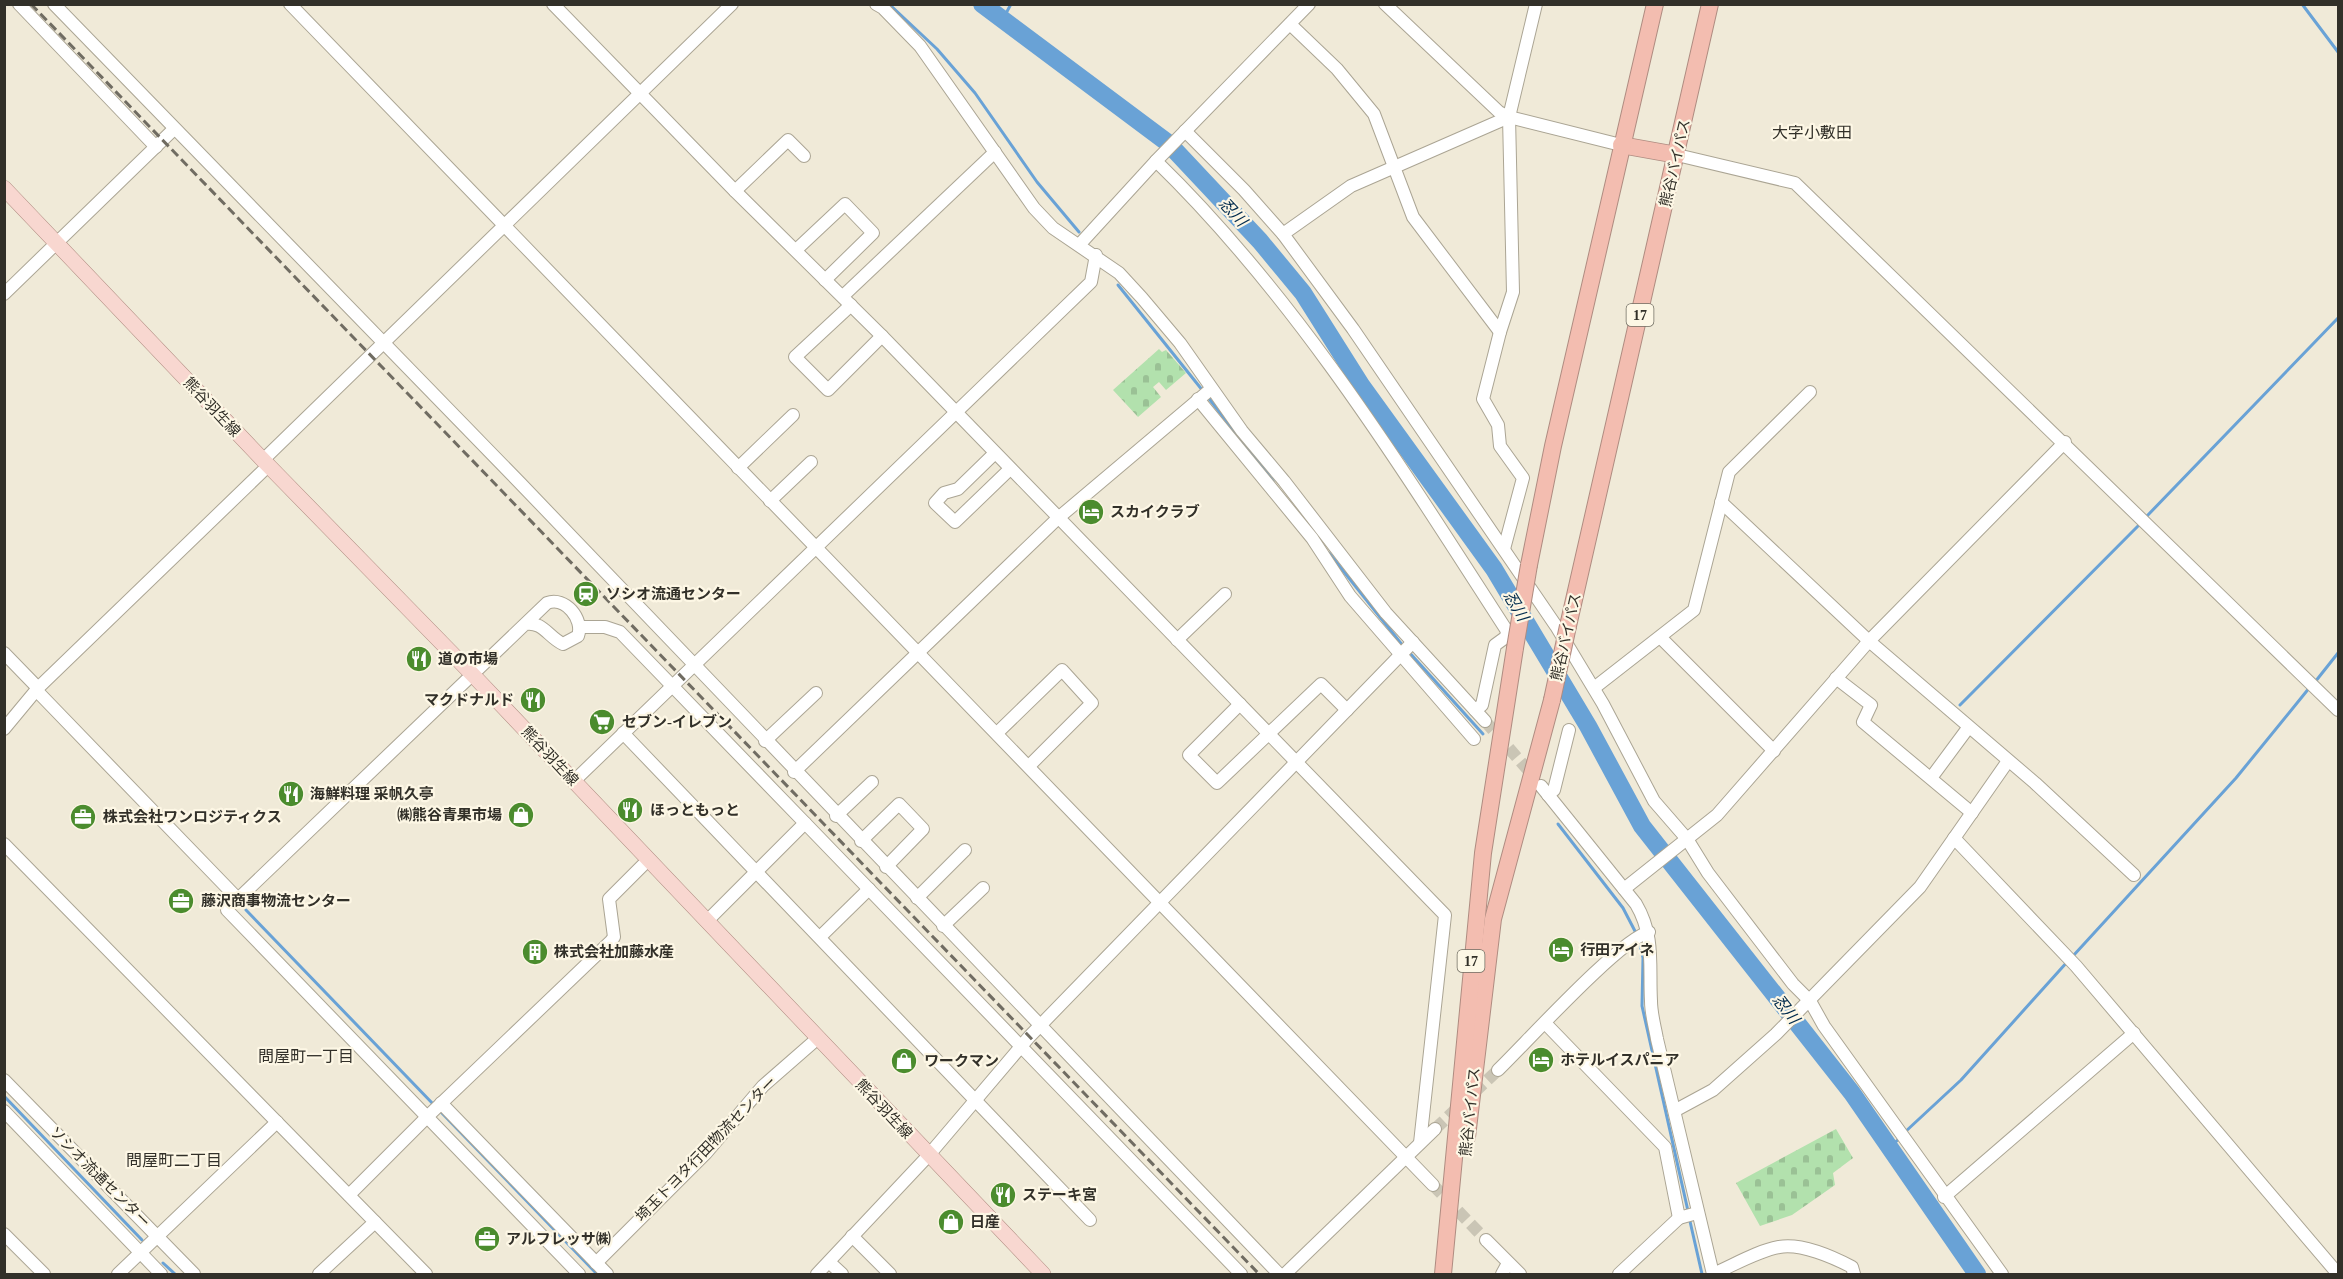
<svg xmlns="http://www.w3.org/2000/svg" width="2343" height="1279" font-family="'Times New Roman','Noto Sans JP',serif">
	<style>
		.cemetery { fill: url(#cemetery-stones) }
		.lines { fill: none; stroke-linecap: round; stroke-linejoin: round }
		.stream { stroke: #69a2d6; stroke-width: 3 }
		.river { stroke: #69a2d6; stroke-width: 18 }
		.minor-tunnel { stroke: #cac5b5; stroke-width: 12; stroke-dasharray: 12 6; stroke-linecap: butt }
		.minor-casing { stroke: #aba594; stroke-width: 14 }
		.major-casing { stroke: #af8c81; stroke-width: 16 }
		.highway-casing { stroke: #af8c81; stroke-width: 18 }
		.minor { stroke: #fff; stroke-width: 12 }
		.major { stroke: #f8d7d0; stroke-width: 15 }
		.highway { stroke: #f3bdb0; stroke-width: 16 }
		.rail { stroke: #706c62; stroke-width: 3; stroke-dasharray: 9 4.5; stroke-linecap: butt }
		.highway-bridge-casing { stroke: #af8c81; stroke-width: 18; stroke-linecap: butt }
		.highway-bridge { stroke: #f3bdb0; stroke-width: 16 }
		.labels { text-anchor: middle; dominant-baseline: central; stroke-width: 4.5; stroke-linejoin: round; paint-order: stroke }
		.shield { fill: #fdf7e5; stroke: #6f6c61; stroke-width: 1.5 }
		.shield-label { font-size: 14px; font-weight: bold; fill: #323029 }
		.street-label { font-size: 15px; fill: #323029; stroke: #fdf7e5 }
		.poi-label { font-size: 15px; font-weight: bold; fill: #323029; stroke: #fdf7e5; text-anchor: start }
		.neighbourhood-label { font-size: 16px; fill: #323029; stroke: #fdf7e5 }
		.water-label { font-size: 16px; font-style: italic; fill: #002b4d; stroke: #fdf7e5 }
	</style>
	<defs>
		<pattern id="cemetery-stones" width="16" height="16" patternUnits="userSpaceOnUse" patternTransform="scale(1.5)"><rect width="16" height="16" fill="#b2e1ad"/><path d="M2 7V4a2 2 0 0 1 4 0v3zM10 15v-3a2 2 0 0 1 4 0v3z" fill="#9ac195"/></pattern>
	</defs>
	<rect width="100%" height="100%" fill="#f0ead8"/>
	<g class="cemetery">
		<polygon points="1159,349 1162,352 1166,350 1186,373 1166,390 1159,382 1153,387 1161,397 1138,417 1113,390"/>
		<polygon points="1836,1129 1853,1158 1833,1173 1835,1185 1792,1215 1760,1226 1736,1183"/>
	</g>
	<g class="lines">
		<g class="stream">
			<polyline points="889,4 937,49 975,93 1037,182 1079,232"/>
			<polyline points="2302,4 2338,52"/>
			<polyline points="1003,19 1011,4"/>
			<polyline points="1118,285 1203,391"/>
			<polyline points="1207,396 1273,481"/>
			<polyline points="2146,517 2338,318"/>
			<polyline points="1329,553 1403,646"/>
			<polyline points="1408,651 1483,734"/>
			<polyline points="2315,682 2338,653"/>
			<polyline points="1960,705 2142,522"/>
			<polyline points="1558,824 1623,908 1637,935"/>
			<polyline points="246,910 435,1106"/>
			<polyline points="1639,941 1643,958 1642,1006 1688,1211"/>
			<polyline points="2073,956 2236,778 2310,687"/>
			<polyline points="4,1096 142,1240"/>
			<polyline points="439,1110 597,1274"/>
			<polyline points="1905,1132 1961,1080 2068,961"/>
			<polyline points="1889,1148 1901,1137"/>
			<polyline points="1689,1217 1702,1274"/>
			<polyline points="163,1263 175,1274"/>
		</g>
		<polyline class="river" points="982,4 1168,143 1260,241 1303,293 1361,385 1494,569 1588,726 1642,826 1852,1093 1977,1274"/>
		<g class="minor-tunnel">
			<polyline points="1485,721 1535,778"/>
			<polyline points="1435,1129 1498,1070"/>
			<polyline points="1433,1185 1486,1240"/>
		</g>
		<g class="minor-casing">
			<g id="minor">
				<polyline points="19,4 156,147"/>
				<polyline points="54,4 521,484 1279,1274"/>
				<polyline points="290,4 1433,1185"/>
				<polyline points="553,4 735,191 882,336 1445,915 1420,1143"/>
				<polyline points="876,4 883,8 920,46 1034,208 1053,228 1119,273 1142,298 1180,343 1242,431 1284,481 1386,613 1485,721"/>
				<polyline points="1385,4 1499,112 1509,117 1621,145"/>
				<polyline points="1290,24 1337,69 1374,114 1413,217 1500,332"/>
				<polyline points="1185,131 1244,190 1283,234 1353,329 1556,626 1603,704 1654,801 1687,839 1708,873 1793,984 1810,1001 1824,1026 2002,1274"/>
				<polyline points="1677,155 1795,183 2338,710"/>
				<polyline points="1156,161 1309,4"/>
				<polyline points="735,191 788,140 804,156"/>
				<polyline points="1283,234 1351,186 1509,117"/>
				<path d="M1080,244L1156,161C1297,298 1401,467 1507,631L1506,637L1495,645L1482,705L1475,710"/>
				<polyline points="796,250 845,204 873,233 825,280"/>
				<polyline points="4,294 174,129"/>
				<polyline points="843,296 995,152"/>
				<polyline points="851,305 795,357 828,390 882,336"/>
				<polyline points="1198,399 1312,538 1350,596 1474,739"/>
				<polyline points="995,453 958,489 944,493 935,503 955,522 1010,469"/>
				<polyline points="263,460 732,4"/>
				<polyline points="738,468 793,415"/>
				<polyline points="770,501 811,462"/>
				<polyline points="1721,502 1869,641 2035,783 2134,875"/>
				<polyline points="1504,549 1523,478 1500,446 1498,425 1483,399 1500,332 1513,292 1509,117 1536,4"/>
				<polyline points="581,627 605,627 620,632 805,823 707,921"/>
				<polyline points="1661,638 1774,751"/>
				<polyline points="1177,640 1225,594"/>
				<polyline points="4,653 38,688"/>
				<polyline points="1836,678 1871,705 1863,722 1972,813"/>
				<polyline points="1594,688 1694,610 1729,472 1810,392"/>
				<path d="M36,690L238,899L547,603C565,596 584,619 578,636L563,644C548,637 543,621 525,624"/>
				<polyline points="1240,704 1189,755 1217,783 1321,684 1347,710"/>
				<polyline points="4,729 38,688 268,466"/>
				<polyline points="623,733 1090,1220"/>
				<polyline points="997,733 1062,670 1092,703 1029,766"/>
				<polyline points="765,741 816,693"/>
				<polyline points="794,772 1057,519 1211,389"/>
				<polyline points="1931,778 1968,728"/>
				<polyline points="574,781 1091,282 1096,255"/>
				<path d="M1541,786L1636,904C1655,936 1649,966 1651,1001C1651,1014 1655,1027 1657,1039L1713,1274"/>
				<polyline points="1548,795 1554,790 1569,730"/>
				<polyline points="836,816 872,782"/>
				<polyline points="805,823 1241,1274"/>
				<polyline points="1954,838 2076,966 2338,1274"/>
				<polyline points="861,841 899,804 923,829 886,867"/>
				<polyline points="4,844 426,1274"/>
				<polyline points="1624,889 1717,815 1869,641 2065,442"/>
				<polyline points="917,898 965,850"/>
				<polyline points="227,910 579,1274"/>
				<polyline points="943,926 983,888"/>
				<polyline points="820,937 869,889"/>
				<polyline points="1545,1023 1665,1147 1679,1218 1697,1213"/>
				<path d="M1498,1070C1526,1043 1620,939 1649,932"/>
				<polyline points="4,1080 194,1274"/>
				<polyline points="441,1103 607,1274"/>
				<polyline points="1676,1110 1713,1090 1776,1034 1920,887 2008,761"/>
				<polyline points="4,1111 161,1274"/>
				<polyline points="349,1195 428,1116 611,941 614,937 609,899 648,860"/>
				<polyline points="1944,1197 2134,1033"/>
				<polyline points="4,1234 44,1274"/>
				<polyline points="852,1236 890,1274"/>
				<polyline points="1486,1240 1520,1274"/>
				<polyline points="829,1262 842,1274"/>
				<polyline points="596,1263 706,1153 763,1086 818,1038"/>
				<polyline points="118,1274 277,1122"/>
				<polyline points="319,1274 375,1222"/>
				<polyline points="817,1274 928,1156 1029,1037 1413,642"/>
				<polyline points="1285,1274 1435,1129"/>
				<polyline points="1502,1274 1508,1263"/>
				<polyline points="1619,1274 1679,1218"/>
				<path d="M1713,1274C1734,1265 1757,1251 1779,1247C1801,1243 1833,1257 1852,1267L1854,1274"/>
			</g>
		</g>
		<g class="major-casing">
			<polyline id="major" points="4,188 263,460 473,675 1043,1274"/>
		</g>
		<g class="highway-casing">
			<g id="highway">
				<polyline points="1621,145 1677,155"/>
				<polyline points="1529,565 1553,446 1655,4"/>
				<polyline points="1568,626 1710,4"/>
				<polyline points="1467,1137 1493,919 1552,700"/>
				<polyline points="1443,1274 1483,853 1515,648"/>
			</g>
		</g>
		<use href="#minor" class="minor"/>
		<use href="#major" class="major"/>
		<use href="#highway" class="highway"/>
		<polyline class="rail" points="31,4 1259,1274"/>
		<g class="highway-bridge-casing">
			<g id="highway-bridge">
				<polyline points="1515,648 1529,565"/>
				<polyline points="1552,700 1568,626"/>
			</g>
		</g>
		<use href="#highway-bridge" class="highway-bridge"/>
	</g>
	<defs>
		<g id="hotel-disc" transform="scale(1.35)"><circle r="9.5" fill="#4b8c2e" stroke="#fdf7e5"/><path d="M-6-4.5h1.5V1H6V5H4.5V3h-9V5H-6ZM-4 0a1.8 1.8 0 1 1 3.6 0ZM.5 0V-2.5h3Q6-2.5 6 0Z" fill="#fff"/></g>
		<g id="station-disc" transform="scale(1.35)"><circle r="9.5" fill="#4b8c2e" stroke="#fdf7e5"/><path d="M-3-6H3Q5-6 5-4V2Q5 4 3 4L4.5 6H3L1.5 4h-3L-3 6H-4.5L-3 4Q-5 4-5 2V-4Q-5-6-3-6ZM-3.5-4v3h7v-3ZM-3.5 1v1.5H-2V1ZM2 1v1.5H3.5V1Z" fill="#fff"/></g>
		<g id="restaurant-disc" transform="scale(1.35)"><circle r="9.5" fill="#4b8c2e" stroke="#fdf7e5"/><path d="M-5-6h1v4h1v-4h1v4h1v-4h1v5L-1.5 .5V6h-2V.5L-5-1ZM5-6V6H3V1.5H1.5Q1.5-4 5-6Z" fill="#fff"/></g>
		<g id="supermarket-disc" transform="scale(1.35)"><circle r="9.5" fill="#4b8c2e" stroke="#fdf7e5"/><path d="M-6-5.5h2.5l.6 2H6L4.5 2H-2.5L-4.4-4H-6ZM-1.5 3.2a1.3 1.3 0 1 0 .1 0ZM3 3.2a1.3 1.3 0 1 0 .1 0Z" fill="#fff"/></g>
		<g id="shop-disc" transform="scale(1.35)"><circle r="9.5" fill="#4b8c2e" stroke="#fdf7e5"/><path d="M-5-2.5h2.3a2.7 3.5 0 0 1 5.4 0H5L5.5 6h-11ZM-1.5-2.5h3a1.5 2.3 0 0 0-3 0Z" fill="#fff"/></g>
		<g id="office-disc" transform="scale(1.35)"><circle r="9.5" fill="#4b8c2e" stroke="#fdf7e5"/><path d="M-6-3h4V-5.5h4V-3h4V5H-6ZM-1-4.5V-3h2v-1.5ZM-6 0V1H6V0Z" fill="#fff"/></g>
		<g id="building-disc" transform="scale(1.35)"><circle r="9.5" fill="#4b8c2e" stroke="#fdf7e5"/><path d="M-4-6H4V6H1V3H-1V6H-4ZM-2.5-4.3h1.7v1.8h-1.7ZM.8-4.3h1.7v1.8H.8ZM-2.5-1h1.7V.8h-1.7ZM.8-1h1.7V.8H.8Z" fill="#fff"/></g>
	</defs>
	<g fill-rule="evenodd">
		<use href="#hotel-disc" x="1091" y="512"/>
		<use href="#station-disc" x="586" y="594"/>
		<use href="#restaurant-disc" x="419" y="659"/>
		<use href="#restaurant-disc" x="533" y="700"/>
		<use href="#supermarket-disc" x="602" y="722"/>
		<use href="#restaurant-disc" x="291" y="794"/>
		<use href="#restaurant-disc" x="630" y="810"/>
		<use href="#shop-disc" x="521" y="815"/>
		<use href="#office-disc" x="83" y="817"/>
		<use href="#office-disc" x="181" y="901"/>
		<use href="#hotel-disc" x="1561" y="950"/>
		<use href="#building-disc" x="535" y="952"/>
		<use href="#hotel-disc" x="1541" y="1060"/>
		<use href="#shop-disc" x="904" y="1061"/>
		<use href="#restaurant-disc" x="1003" y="1195"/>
		<use href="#shop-disc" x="951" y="1222"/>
		<use href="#office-disc" x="487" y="1239"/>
	</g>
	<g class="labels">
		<g class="shield">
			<rect x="1626.5" y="304" width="27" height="22" rx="4.5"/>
			<rect x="1457.5" y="950" width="27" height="22" rx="4.5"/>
		</g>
		<g class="shield-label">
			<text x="1640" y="315">17</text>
			<text x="1471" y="961">17</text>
		</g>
		<g class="street-label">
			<text transform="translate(1675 163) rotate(-77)">熊谷バイパス</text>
			<text transform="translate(212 407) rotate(47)">熊谷羽生線</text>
			<text transform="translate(1566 637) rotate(-77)">熊谷バイパス</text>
			<text transform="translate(550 756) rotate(47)">熊谷羽生線</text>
			<text transform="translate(884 1109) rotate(47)">熊谷羽生線</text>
			<text transform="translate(1470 1112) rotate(-84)">熊谷バイパス</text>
			<text transform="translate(706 1149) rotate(-46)">埼玉トヨタ行田物流センター</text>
			<text transform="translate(100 1177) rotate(45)">ソシオ流通センター</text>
		</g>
		<g class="poi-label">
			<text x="1110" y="512">スカイクラブ</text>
			<text x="606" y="594">ソシオ流通センター</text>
			<text x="438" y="659">道の市場</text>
			<text x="514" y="700" text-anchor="end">マクドナルド</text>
			<text x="622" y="722">セブン-イレブン</text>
			<text x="310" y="794">海鮮料理 采帆久亭</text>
			<text x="650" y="810">ほっともっと</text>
			<text x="502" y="815" text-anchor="end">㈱熊谷青果市場</text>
			<text x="103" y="817">株式会社ワンロジティクス</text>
			<text x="201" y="901">藤沢商事物流センター</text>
			<text x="1580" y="950">行田アイネ</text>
			<text x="554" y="952">株式会社加藤水産</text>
			<text x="1560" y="1060">ホテルイスパニア</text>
			<text x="924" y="1061">ワークマン</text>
			<text x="1022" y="1195">ステーキ宮</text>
			<text x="970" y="1222">日産</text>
			<text x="506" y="1239">アルフレッサ㈱</text>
		</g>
		<g class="neighbourhood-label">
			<text x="1812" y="132">大字小敷田</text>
			<text x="306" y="1056">問屋町一丁目</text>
			<text x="174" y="1160">問屋町二丁目</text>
		</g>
		<g class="water-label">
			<text transform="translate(1233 212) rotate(47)">忍川</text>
			<text transform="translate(1516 606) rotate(59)">忍川</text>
			<text transform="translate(1786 1009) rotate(52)">忍川</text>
		</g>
	</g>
	<rect width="2343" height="1279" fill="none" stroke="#323029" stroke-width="12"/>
</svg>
